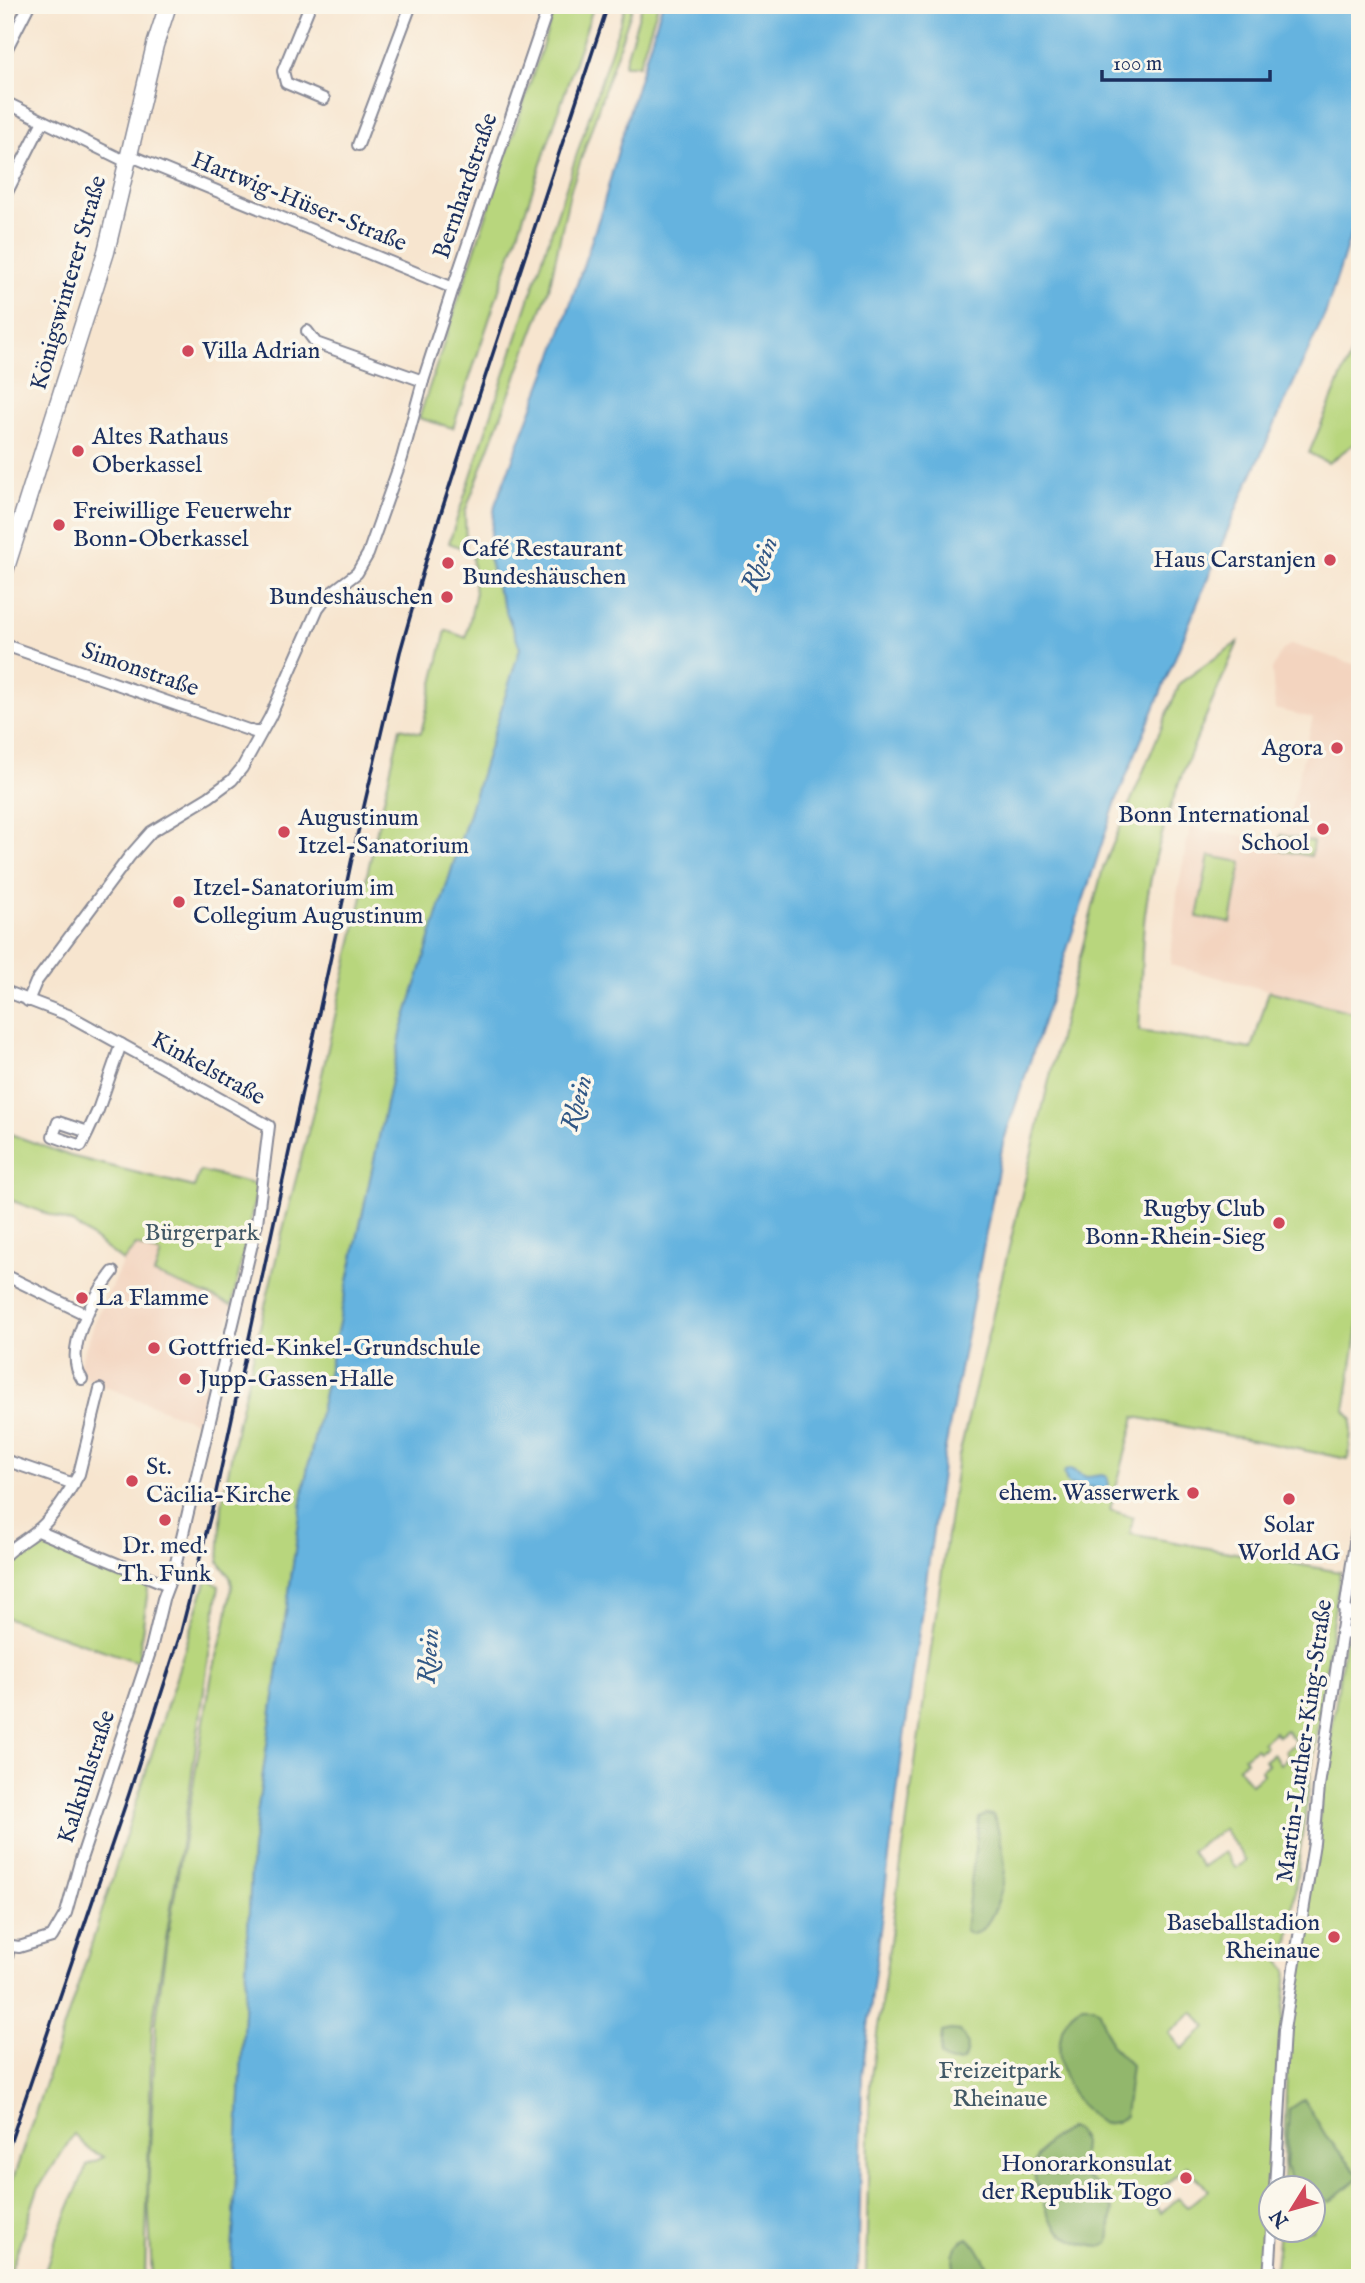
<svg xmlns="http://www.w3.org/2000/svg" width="1365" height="2283" font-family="'IM FELL English',serif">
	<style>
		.built { fill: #f3d4bf }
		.green { fill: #b8d67d; stroke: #6a826e; stroke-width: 2; fill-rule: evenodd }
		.forest { fill: #92b76c; stroke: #567365; stroke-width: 2 }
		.water { fill: #65b3df; stroke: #40719e; stroke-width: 2 }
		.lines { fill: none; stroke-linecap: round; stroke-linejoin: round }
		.minor-casing { stroke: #898a96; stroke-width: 14 }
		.secondary-casing { stroke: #898a96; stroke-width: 19 }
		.minor { stroke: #fff; stroke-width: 10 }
		.secondary { stroke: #fff; stroke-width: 16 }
		.rail { stroke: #1b2f5e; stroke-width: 3.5 }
		.poi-dot { fill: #d1495b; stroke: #fbf7ec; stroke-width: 2.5 }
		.labels { text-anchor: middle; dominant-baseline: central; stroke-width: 7; stroke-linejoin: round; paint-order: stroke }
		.street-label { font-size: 24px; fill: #1b2f5e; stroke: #fbf7ec }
		.poi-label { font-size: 24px; fill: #1b2f5e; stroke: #fbf7ec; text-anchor: start }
		.park-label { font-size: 24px; fill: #425966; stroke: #fbf7ec }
		.water-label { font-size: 26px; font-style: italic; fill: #315785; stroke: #fbf7ec }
	</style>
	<rect width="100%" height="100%" fill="#fbf7ec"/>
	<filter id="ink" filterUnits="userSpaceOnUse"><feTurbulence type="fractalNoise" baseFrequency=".0143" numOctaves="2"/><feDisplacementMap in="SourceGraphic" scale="14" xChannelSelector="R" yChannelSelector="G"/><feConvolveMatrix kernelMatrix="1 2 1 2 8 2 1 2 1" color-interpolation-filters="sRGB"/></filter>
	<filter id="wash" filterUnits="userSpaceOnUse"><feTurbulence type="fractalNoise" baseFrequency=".00686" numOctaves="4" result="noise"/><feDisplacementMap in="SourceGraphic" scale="28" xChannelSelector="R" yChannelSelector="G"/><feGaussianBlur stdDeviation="1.57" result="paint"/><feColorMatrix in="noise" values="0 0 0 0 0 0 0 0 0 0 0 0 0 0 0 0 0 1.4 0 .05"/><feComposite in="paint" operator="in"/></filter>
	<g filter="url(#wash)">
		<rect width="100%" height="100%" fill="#f7e5cf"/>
		<g class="built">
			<polygon points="1291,644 1360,666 1360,1014 1170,965 1177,895 1190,827 1277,841 1280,831 1285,832 1313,718 1275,709 1272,670 1281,652"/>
			<polygon points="136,1245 162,1254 155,1274 232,1305 203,1425 96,1383 85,1376 79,1365 95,1322 123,1261"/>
		</g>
		<g class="green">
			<polygon points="556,5 594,5 453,428 419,418"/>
			<polygon points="626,5 633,5 570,192 549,289 465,512 466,550 449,543"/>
			<polygon points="642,5 658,5 639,65 624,65"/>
			<polygon points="1360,333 1360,444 1355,443 1328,463 1309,453"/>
			<polygon points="472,552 488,553 497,589 521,647 402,1030 305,1481 252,1849 231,2278 152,2278 148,2193 156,2021 167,1939 212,1674 225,1627 232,1585 230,1577 219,1562 222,1505 237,1426 282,1233 316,1101 400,728 421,733 446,630 466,638 475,596"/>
			<path d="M1238,642C1201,729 1157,818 1145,914C1140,953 1142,992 1139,1031L1252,1049L1269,991L1360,1014V1315L1345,1411L1352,1419L1349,1454L1348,1459L1135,1417L1110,1510L1133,1517L1130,1534L1340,1572L1300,1849L1289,1943L1277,1958L1287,1970L1260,2278H866L870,2084L957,1464L1063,1022L1103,868L1180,683ZM1286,1730L1296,1742L1285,1751L1289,1757L1280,1764L1273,1754L1265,1760L1268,1764L1261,1770L1263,1774L1251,1784L1238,1767L1246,1761L1244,1757L1256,1748L1259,1751L1266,1746L1263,1742L1275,1732L1278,1736ZM1224,1829L1246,1861L1236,1868L1224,1852L1202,1867L1191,1851ZM1193,2012L1207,2027L1182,2049L1169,2033ZM1187,2166L1208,2190L1187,2207L1178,2198L1161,2213L1149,2199Z"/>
			<polygon points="1281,835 1313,842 1311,856 1278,850"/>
			<polygon points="1209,856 1242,862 1231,923 1197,917"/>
			<polygon points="5,1132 70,1156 194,1187 200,1171 258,1185 232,1305 154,1274 161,1254 136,1245 123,1261 74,1224 5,1198"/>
			<polygon points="36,1544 47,1544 146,1583 148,1589 138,1662 5,1617 5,1566 23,1548"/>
			<polygon points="207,1579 219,1586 189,1795 152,2026 145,2278 43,2278 55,2241 87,2165 104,2157 89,2150 74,2134 38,2189 8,2278 5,2278 5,2203 87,1958"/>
			<polygon points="1345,1639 1360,1643 1360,2278 1274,2278 1279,2231 1312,2230 1312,2188 1283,2188 1288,2029"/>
		</g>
		<g class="forest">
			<path d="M986,1814L993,1815C998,1823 1005,1859 1005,1869C1004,1888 992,1931 972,1934L965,1930L979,1818Z"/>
			<path d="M1082,2006H1093L1099,2011L1111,2045L1131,2065L1125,2116L1116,2122L1103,2124C1072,2103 1052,2068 1062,2030C1066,2019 1071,2011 1082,2006Z"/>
			<path d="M950,2030L960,2031C968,2042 969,2048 963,2061C955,2063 947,2063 940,2056L942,2032Z"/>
			<polygon points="1304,2099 1326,2136 1360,2176 1330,2202 1313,2194 1312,2188 1292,2188 1286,2166 1289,2109"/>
			<path d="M1069,2128L1077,2131L1083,2142L1081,2168L1086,2177L1099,2187L1113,2209L1109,2242L1101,2247C1067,2244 1048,2228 1041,2194C1039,2189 1036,2184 1035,2178C1029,2155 1051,2137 1069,2128Z"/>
			<path d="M968,2238L976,2246L995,2278H956C952,2261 949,2245 968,2238Z"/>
		</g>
		<g class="water">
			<polygon points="662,5 1360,5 1360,217 1350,237 1326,312 1238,505 1116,801 1003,1143 943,1460 903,1745 862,2076 857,2278 231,2278 252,1849 305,1481 402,1030 520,648 497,588 488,553 495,505 556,347 602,209 626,122"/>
			<polygon points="1070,1469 1086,1477 1102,1475 1107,1477 1109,1484 1107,1490 1068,1484 1064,1474 1065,1471"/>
		</g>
	</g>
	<g filter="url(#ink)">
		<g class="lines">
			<g class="minor-casing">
				<g id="minor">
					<polyline points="310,5 283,71 286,83 324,99"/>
					<polyline points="5,52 29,5"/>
					<polyline points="5,102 127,162"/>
					<polyline points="358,145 411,5"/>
					<polyline points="129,155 453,288"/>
					<polyline points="5,196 43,121"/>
					<polyline points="307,331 316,343 423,381"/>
					<polyline points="5,645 254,732 261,732"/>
					<polyline points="5,991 68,1015 269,1126 257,1223 175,1567 163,1599 151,1649 80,1862 66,1913 52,1937 19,1947 5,1945"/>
					<polyline points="28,1001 36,982 129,857 151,832 209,797 232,780 242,768 270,717 318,608 327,596 357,573 368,554 402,458 423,381 453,288 549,5"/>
					<polyline points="88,1132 81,1146 53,1136 58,1122 88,1132 98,1110 121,1044"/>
					<polyline points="5,1275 85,1314"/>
					<path d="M82,1379C62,1350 94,1296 113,1272"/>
					<polyline points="5,1460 74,1484"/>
					<polyline points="38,1531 168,1585"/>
					<path d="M5,1555C16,1544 29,1538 40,1528C55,1515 69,1492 79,1474L100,1389"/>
					<polyline points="1344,1609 1360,1622"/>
					<polyline points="1341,1632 1360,1636"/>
					<polyline points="5,1971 9,1946"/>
					<polyline points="1275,2188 1284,2030 1314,1843 1319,1786 1360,1509"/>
					<polyline points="1269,2278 1272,2230"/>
				</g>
			</g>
			<g class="secondary-casing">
				<polyline id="secondary" points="5,571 106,252 155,45 168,5"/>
			</g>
			<use href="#minor" class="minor"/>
			<use href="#secondary" class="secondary"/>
			<polyline class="rail" points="5,2158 129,1794 181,1632 213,1506 354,849 400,652 429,550 463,444 608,5"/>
		</g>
	</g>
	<g class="poi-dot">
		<circle cx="188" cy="351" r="7"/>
		<circle cx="78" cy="451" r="7"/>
		<circle cx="59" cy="525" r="7"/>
		<circle cx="1330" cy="560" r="7"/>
		<circle cx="448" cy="563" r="7"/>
		<circle cx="447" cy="597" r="7"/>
		<circle cx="1337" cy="748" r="7"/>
		<circle cx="1323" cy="829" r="7"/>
		<circle cx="284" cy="832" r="7"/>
		<circle cx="179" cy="902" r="7"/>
		<circle cx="1279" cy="1223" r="7"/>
		<circle cx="82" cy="1298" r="7"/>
		<circle cx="154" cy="1348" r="7"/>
		<circle cx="185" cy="1379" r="7"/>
		<circle cx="132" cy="1481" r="7"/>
		<circle cx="1193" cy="1493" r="7"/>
		<circle cx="1289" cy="1499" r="7"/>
		<circle cx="165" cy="1520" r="7"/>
		<circle cx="1334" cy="1937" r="7"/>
		<circle cx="1186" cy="2178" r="7"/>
	</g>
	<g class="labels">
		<g class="street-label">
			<text transform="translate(466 186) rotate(-71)">Bernhardstraße</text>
			<text transform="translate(299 202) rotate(22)">Hartwig-Hüser-Straße</text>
			<text transform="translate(69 283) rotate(-74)">Königswinterer Straße</text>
			<text transform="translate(140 670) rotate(19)">Simonstraße</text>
			<text transform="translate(208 1069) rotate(29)">Kinkelstraße</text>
			<text transform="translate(1305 1741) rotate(-82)">Martin-Luther-King-Straße</text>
			<text transform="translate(87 1777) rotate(-72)">Kalkuhlstraße</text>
		</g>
		<g class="poi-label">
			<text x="202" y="351">Villa Adrian</text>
			<text x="92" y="437">Altes Rathaus<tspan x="92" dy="28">Oberkassel</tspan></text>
			<text x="73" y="511">Freiwillige Feuerwehr<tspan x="73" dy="28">Bonn-Oberkassel</tspan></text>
			<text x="462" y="549">Café Restaurant<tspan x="462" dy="28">Bundeshäuschen</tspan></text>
			<text x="1316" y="560" text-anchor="end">Haus Carstanjen</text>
			<text x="433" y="597" text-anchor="end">Bundeshäuschen</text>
			<text x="1323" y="748" text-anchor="end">Agora</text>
			<text x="1309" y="815" text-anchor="end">Bonn International<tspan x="1309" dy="28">School</tspan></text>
			<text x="298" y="818">Augustinum<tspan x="298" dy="28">Itzel-Sanatorium</tspan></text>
			<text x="193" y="888">Itzel-Sanatorium im<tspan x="193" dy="28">Collegium Augustinum</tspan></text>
			<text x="1265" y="1209" text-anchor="end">Rugby Club<tspan x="1265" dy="28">Bonn-Rhein-Sieg</tspan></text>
			<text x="96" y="1298">La Flamme</text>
			<text x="168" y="1348">Gottfried-Kinkel-Grundschule</text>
			<text x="199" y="1379">Jupp-Gassen-Halle</text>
			<text x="146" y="1467">St.<tspan x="146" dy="28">Cäcilia-Kirche</tspan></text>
			<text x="1179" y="1493" text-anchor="end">ehem. Wasserwerk</text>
			<text x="1289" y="1525" text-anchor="middle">Solar<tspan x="1289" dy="28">World AG</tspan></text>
			<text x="165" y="1546" text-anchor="middle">Dr. med.<tspan x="165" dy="28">Th. Funk</tspan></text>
			<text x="1320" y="1923" text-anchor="end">Baseballstadion<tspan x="1320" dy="28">Rheinaue</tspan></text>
			<text x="1172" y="2164" text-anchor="end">Honorarkonsulat<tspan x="1172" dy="28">der Republik Togo</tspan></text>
		</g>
		<g class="park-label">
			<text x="202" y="1233">Bürgerpark</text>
			<text x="1000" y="2071">Freizeitpark<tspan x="1000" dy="28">Rheinaue</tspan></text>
		</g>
		<g class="water-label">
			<text transform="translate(760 564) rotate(-67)">Rhein</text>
			<text transform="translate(577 1103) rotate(-74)">Rhein</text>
			<text transform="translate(429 1656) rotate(-86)">Rhein</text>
		</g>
	</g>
	<rect width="1365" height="2283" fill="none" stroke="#fbf7ec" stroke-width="28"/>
	<g transform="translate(1292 2209) rotate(233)"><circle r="33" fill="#fbf7ec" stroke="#a1a7b3" stroke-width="2"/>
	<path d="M0-5L12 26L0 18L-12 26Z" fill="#d1495b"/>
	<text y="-10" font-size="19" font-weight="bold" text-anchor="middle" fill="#1b2f5e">N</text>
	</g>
	<path d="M1102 70v10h168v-10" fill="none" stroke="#1b2f5e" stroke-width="3.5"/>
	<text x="1113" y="70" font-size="21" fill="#1b2f5e" stroke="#fbf7ec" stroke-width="5" paint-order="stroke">100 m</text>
</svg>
